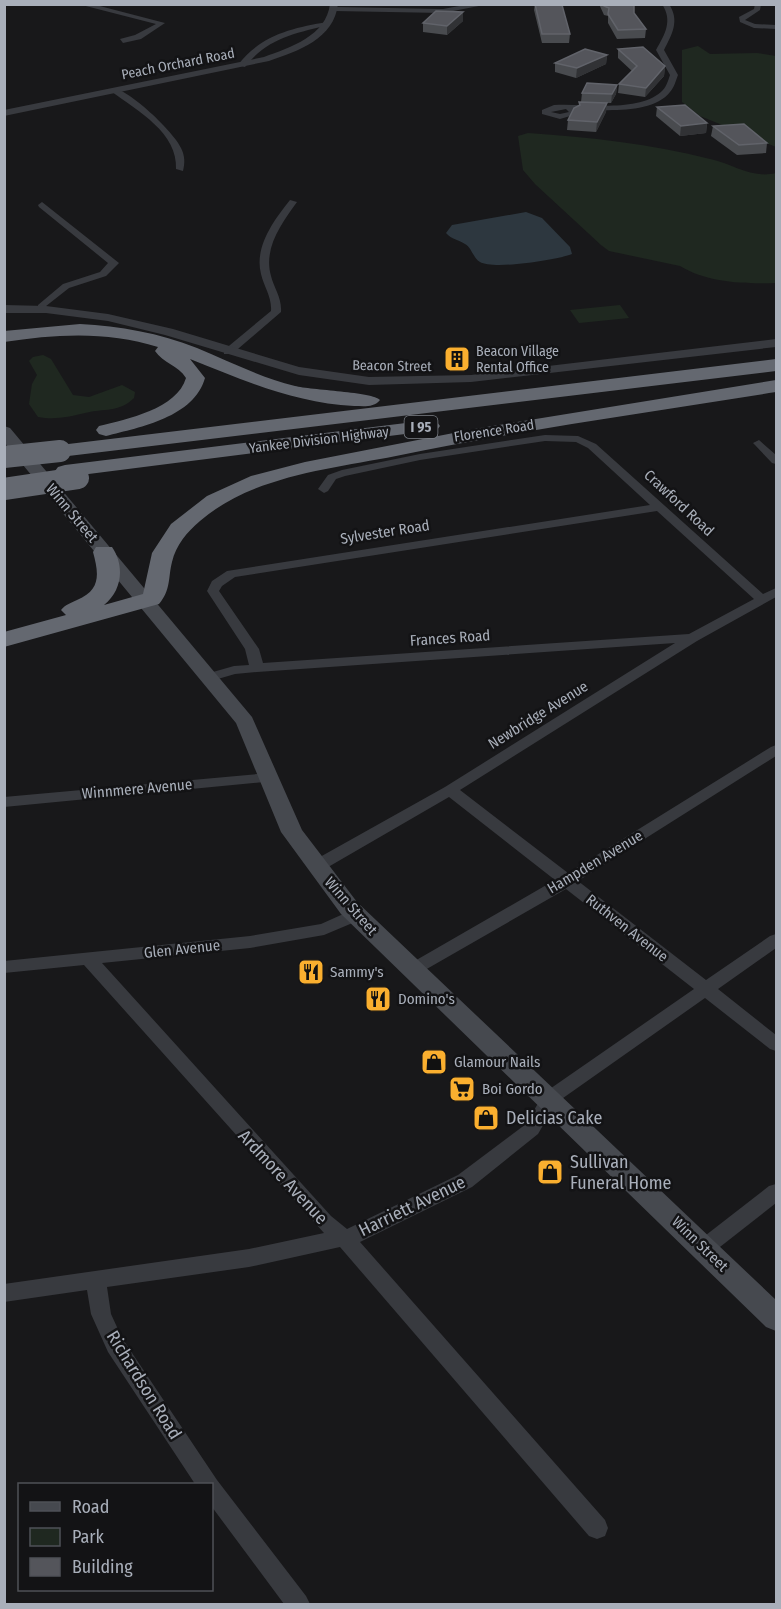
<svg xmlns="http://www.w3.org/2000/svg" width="781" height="1609" font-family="'Fira Sans Condensed',sans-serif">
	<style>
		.green { fill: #1f2820 }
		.water { fill: #2d373f }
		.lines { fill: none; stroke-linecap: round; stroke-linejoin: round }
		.minor { fill: #383a3f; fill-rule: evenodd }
		.tertiary { fill: #383a3f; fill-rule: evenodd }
		.secondary { fill: #46494f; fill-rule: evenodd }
		.motorway { fill: #646870; fill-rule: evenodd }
		.motorway-bridge { stroke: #646870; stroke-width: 22 }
		.wall { fill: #494b4f }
		.shaded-wall { fill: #313235 }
		.building { fill: #54555b; stroke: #61636a; stroke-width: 1.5 }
		.labels { text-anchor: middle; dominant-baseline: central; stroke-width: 5; stroke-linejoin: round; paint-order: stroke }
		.far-street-label { font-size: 14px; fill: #a9afba; stroke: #131315 }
		.far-poi-label { font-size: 14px; fill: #a9afba; stroke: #131315; text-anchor: start }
		.shield { fill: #131315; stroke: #7c8088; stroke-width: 1.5 }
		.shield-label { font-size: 14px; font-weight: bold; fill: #a9afba }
		.street-label { font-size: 15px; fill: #a9afba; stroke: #131315 }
		.poi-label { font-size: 15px; fill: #a9afba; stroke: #131315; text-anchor: start }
		.near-poi-label { font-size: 18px; fill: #a9afba; stroke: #131315; text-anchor: start }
		.near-street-label { font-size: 18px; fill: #a9afba; stroke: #131315 }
	</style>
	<rect width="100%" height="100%" fill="#18181a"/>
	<g class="green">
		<polygon points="698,46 710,54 757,53 776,56 776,147 700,116 682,102 682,50"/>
		<path d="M528,133C589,137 652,144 710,159C733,164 752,179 776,173V283C745,284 708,283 680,266L609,251L601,245L535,184L523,170L518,136Z"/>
		<polygon points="620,305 629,318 579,323 570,310"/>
		<path d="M43,355L51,359L73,395L89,397L122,385L135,392L134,398C119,413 104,408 85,413C68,417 55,420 38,417L29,404L32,384L37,375L29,361L33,357Z"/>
	</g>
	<path class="water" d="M526,212L542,218L570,247L572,254C557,260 493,270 480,262C473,258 472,248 465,244C458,239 452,240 446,233L452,225Z"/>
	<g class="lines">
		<g class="minor">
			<polygon points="78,4 92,4 165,23 141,39 123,43 120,39 135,35 156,24"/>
			<polygon points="470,4 489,4 443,13 334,11 331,9 334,7 443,9"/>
			<path d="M662,4H669C680,21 672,34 664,50L678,75C676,80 674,88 670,92C652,115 601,110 575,109L577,114L560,119L542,114V110L554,105C585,103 637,113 661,92C666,88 668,81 670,75L656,50C665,34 673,21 662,4ZM566,109L569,112L560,114L551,112Z"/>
			<polygon points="755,4 761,4 760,10 745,20 755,24 776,25 776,29 754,28 740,22 739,17 754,9"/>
			<path d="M327,22L329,25C296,33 267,38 245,67L238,65C261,35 292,28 327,22Z"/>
			<path d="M112,88C128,88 175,133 181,148C185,156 185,163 183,171L176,169C178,133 138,111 112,92Z"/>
			<path d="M290,200L297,202C282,223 263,248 271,276C274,288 282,298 281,312L232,354H224V350L271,311C272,297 264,287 261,274C254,247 274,220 290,200Z"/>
			<polygon points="42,202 119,263 106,276 69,288 41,310 38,309 38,305 63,284 100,272 108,263 39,207 38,205"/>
			<path d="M545,435L578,436L596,444L763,594L776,588V597L697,641L460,790L568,873L771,747L776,745V756L578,881L706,980L770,936L776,934V948L718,989L776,1035V1051L770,1049L705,998L556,1103L538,1134L472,1187L360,1242L605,1520L608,1528L605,1536L597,1539L589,1536L340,1247L249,1267L107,1287L111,1314L122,1338L217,1480L306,1596L310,1604H284L212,1507V1484H195L108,1352L91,1314L87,1290L4,1302V1284L249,1249L324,1233L84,965L4,973V961L250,936L321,924L350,911H362L364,915L362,919L324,935L250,948L102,963L331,1216L347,1229L458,1175L526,1124L544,1093L694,989L566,889L418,974H406L404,970L406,966L555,880L449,797L323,870H311L309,866L311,862L445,787L675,643L257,672L235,674L211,681L204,677L206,674L234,666L249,665L245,649L207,591L212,581L227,571L650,505L588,448L576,442L545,441L420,460L345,476L336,479L328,491L324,493L318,489L328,475L342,470L420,454ZM657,511L754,599L689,634L263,663L259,649L219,591L222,586L235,577Z"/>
			<polygon points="759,440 776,455 776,464 772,463 755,445 753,443"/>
			<polygon points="269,773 274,775 276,778 274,781 4,807 4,797"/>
			<polygon points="776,1184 776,1203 711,1254 704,1257 697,1254 694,1248 697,1242 769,1186"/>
		</g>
		<g class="tertiary">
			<path d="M330,4H338C334,39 298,51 269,61L4,116V110L264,57C291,47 326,36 330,4Z"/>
			<polygon points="4,305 46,306 108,314 173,329 299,367 369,377 471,375 776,339 776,347 471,382 369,385 299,375 165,335 108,321 46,313 4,313"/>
		</g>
		<polygon class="secondary" points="4,426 10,428 252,717 302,830 357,902 776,1300 776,1331 766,1327 341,914 281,832 236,723 4,442"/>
		<g class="motorway">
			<path d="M80,324C120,326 159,333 197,348C229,361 261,378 295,386C310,390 374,392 380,400C374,408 363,406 354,406C295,403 245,381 190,359L205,378C194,417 141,427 106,436L99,434L96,430L99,426C127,419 177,409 186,378C178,365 163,363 155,351L158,347C108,331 56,334 4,342V331Z"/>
			<polygon points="776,359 776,371 60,457 53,455 50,451 53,447 60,445"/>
			<path d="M776,380V392C649,412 522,430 396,456C330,469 252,476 200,521C187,532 176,545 172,562C168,578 171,590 159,604L4,647V632L66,615L61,610C66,604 71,603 77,600C101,590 99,574 93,552L96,547H112C125,566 122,591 104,605L143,594L152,553L171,524L207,496L251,476L305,462L474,429Z"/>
			<polygon points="430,420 437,422 440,426 437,430 65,477 58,475 55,471 58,467 65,465"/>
		</g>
		<g class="motorway-bridge">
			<polyline points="4,457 60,451"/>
			<polyline points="4,489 78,478"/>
		</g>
	</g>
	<g class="wall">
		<polygon points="535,4 562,5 570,34 569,43 542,43 534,10"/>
		<polygon points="599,4 634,4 634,13 646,29 645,38 617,39 608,23 608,16 604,15"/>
		<polygon points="463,21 447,35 423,32 423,23"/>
		<polygon points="618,49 665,66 664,76 645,97 618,93 619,84 632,71 618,58"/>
		<polygon points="607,55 606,64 576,78 555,72 555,63"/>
		<polygon points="617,85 616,94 611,103 607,103 606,112 596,132 567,130 568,120 579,106 579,102 581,102 582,93"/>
		<polygon points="657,107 707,123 706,133 680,136 656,116"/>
		<polygon points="713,126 767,143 766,153 737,155 711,136"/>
	</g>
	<g class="shaded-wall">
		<polygon points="463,12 463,21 447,35 447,26"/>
		<polygon points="607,55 606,64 576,78 577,68"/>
		<polygon points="665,66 664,76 645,97 646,88"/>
		<polygon points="617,85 616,94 611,103 612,94"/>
		<polygon points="607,103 606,112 596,132 597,122"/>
		<polygon points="707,123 706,133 680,136 681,126"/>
	</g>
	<g class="building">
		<polygon points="535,4 562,5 570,34 542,34"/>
		<polygon points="604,4 634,4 634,13 646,29 618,30 608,14 609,8 604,6"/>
		<polygon points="436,11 463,12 447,26 423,23"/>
		<polygon points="643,47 665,66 646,88 619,84 637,66 618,49"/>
		<polygon points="585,49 607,55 577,68 555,63"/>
		<polygon points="587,83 617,85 612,94 582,93"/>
		<polygon points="579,102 607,103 597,122 568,120 574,108 580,105"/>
		<polygon points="685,105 707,123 681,126 657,107"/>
		<polygon points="744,124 767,143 739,145 713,126"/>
	</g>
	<defs>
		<g id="building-square" transform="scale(1.35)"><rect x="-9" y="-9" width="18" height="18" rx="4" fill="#faaf2f" stroke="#131315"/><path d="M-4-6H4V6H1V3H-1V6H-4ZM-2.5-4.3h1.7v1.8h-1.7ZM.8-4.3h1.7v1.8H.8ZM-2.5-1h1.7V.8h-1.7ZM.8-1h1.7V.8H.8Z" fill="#111"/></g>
		<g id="restaurant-square" transform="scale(1.35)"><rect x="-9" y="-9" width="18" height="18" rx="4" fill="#faaf2f" stroke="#131315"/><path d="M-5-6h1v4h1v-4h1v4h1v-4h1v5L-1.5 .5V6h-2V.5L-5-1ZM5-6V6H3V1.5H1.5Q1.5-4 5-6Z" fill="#111"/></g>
		<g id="shop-square" transform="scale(1.35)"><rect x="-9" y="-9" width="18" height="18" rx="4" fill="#faaf2f" stroke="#131315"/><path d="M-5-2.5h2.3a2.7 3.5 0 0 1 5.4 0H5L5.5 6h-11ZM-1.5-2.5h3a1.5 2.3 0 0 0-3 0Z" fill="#111"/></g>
		<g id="supermarket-square" transform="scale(1.35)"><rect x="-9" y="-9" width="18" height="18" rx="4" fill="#faaf2f" stroke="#131315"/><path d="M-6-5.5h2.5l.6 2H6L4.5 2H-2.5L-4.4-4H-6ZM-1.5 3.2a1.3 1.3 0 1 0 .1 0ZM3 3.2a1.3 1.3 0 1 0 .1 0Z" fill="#111"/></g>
	</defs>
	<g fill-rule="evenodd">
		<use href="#building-square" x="457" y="359"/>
		<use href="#restaurant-square" x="311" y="972"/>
		<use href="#restaurant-square" x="378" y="999"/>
		<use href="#shop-square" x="434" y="1062"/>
		<use href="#supermarket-square" x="462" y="1089"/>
		<use href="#shop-square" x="486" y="1118"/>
		<use href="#shop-square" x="550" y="1172"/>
	</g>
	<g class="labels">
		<g class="far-street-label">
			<text transform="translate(178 64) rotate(-11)">Peach Orchard Road</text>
			<text transform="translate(392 366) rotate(1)">Beacon Street</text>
			<text transform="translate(494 431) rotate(-9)">Florence Road</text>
			<text transform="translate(319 440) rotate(-7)">Yankee Division Highway</text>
		</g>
		<g class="far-poi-label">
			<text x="476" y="351">Beacon Village<tspan x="476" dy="16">Rental Office</tspan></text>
		</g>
		<rect class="shield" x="404.5" y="416" width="33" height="22" rx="4.5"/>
		<g class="shield-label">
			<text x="421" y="427">I 95</text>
		</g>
		<g class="street-label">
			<text transform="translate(679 503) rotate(43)">Crawford Road</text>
			<text transform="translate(72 513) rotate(50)">Winn Street</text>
			<text transform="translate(385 532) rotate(-9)">Sylvester Road</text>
			<text transform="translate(450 638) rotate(-4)">Frances Road</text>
			<text transform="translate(538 715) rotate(-32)">Newbridge Avenue</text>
			<text transform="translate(137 789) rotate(-5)">Winnmere Avenue</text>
			<text transform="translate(595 862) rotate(-31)">Hampden Avenue</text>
			<text transform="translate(351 906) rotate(49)">Winn Street</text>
			<text transform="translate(627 928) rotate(38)">Ruthven Avenue</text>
			<text transform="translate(182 949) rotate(-6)">Glen Avenue</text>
			<text transform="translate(700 1244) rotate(44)">Winn Street</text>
		</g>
		<g class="poi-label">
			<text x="330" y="972">Sammy's</text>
			<text x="398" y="999">Domino's</text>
			<text x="454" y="1062">Glamour Nails</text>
			<text x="482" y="1089">Boi Gordo</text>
		</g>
		<g class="near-poi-label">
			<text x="506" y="1118">Delicias Cake</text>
			<text x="570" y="1162">Sullivan<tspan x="570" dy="21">Funeral Home</tspan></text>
		</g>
		<g class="near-street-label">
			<text transform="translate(283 1177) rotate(47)">Ardmore Avenue</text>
			<text transform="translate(412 1206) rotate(-26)">Harriett Avenue</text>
			<text transform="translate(144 1385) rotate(58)">Richardson Road</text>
		</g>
	</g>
	<rect width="781" height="1609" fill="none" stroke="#a9afba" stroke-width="12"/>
	<rect x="18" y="1483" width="195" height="108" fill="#131315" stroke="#4f5157" stroke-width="1.5"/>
	<rect x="30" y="1502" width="30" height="9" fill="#46494f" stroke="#4f5157" stroke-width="1.5"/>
	<text x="72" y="1513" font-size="18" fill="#a9afba">Road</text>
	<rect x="30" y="1528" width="30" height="18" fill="#1f2820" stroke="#4f5157" stroke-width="1.5"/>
	<text x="72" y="1543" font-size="18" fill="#a9afba">Park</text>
	<rect x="30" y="1558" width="30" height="18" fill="#54555b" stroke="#4f5157" stroke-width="1.5"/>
	<text x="72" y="1573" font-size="18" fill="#a9afba">Building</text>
</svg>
